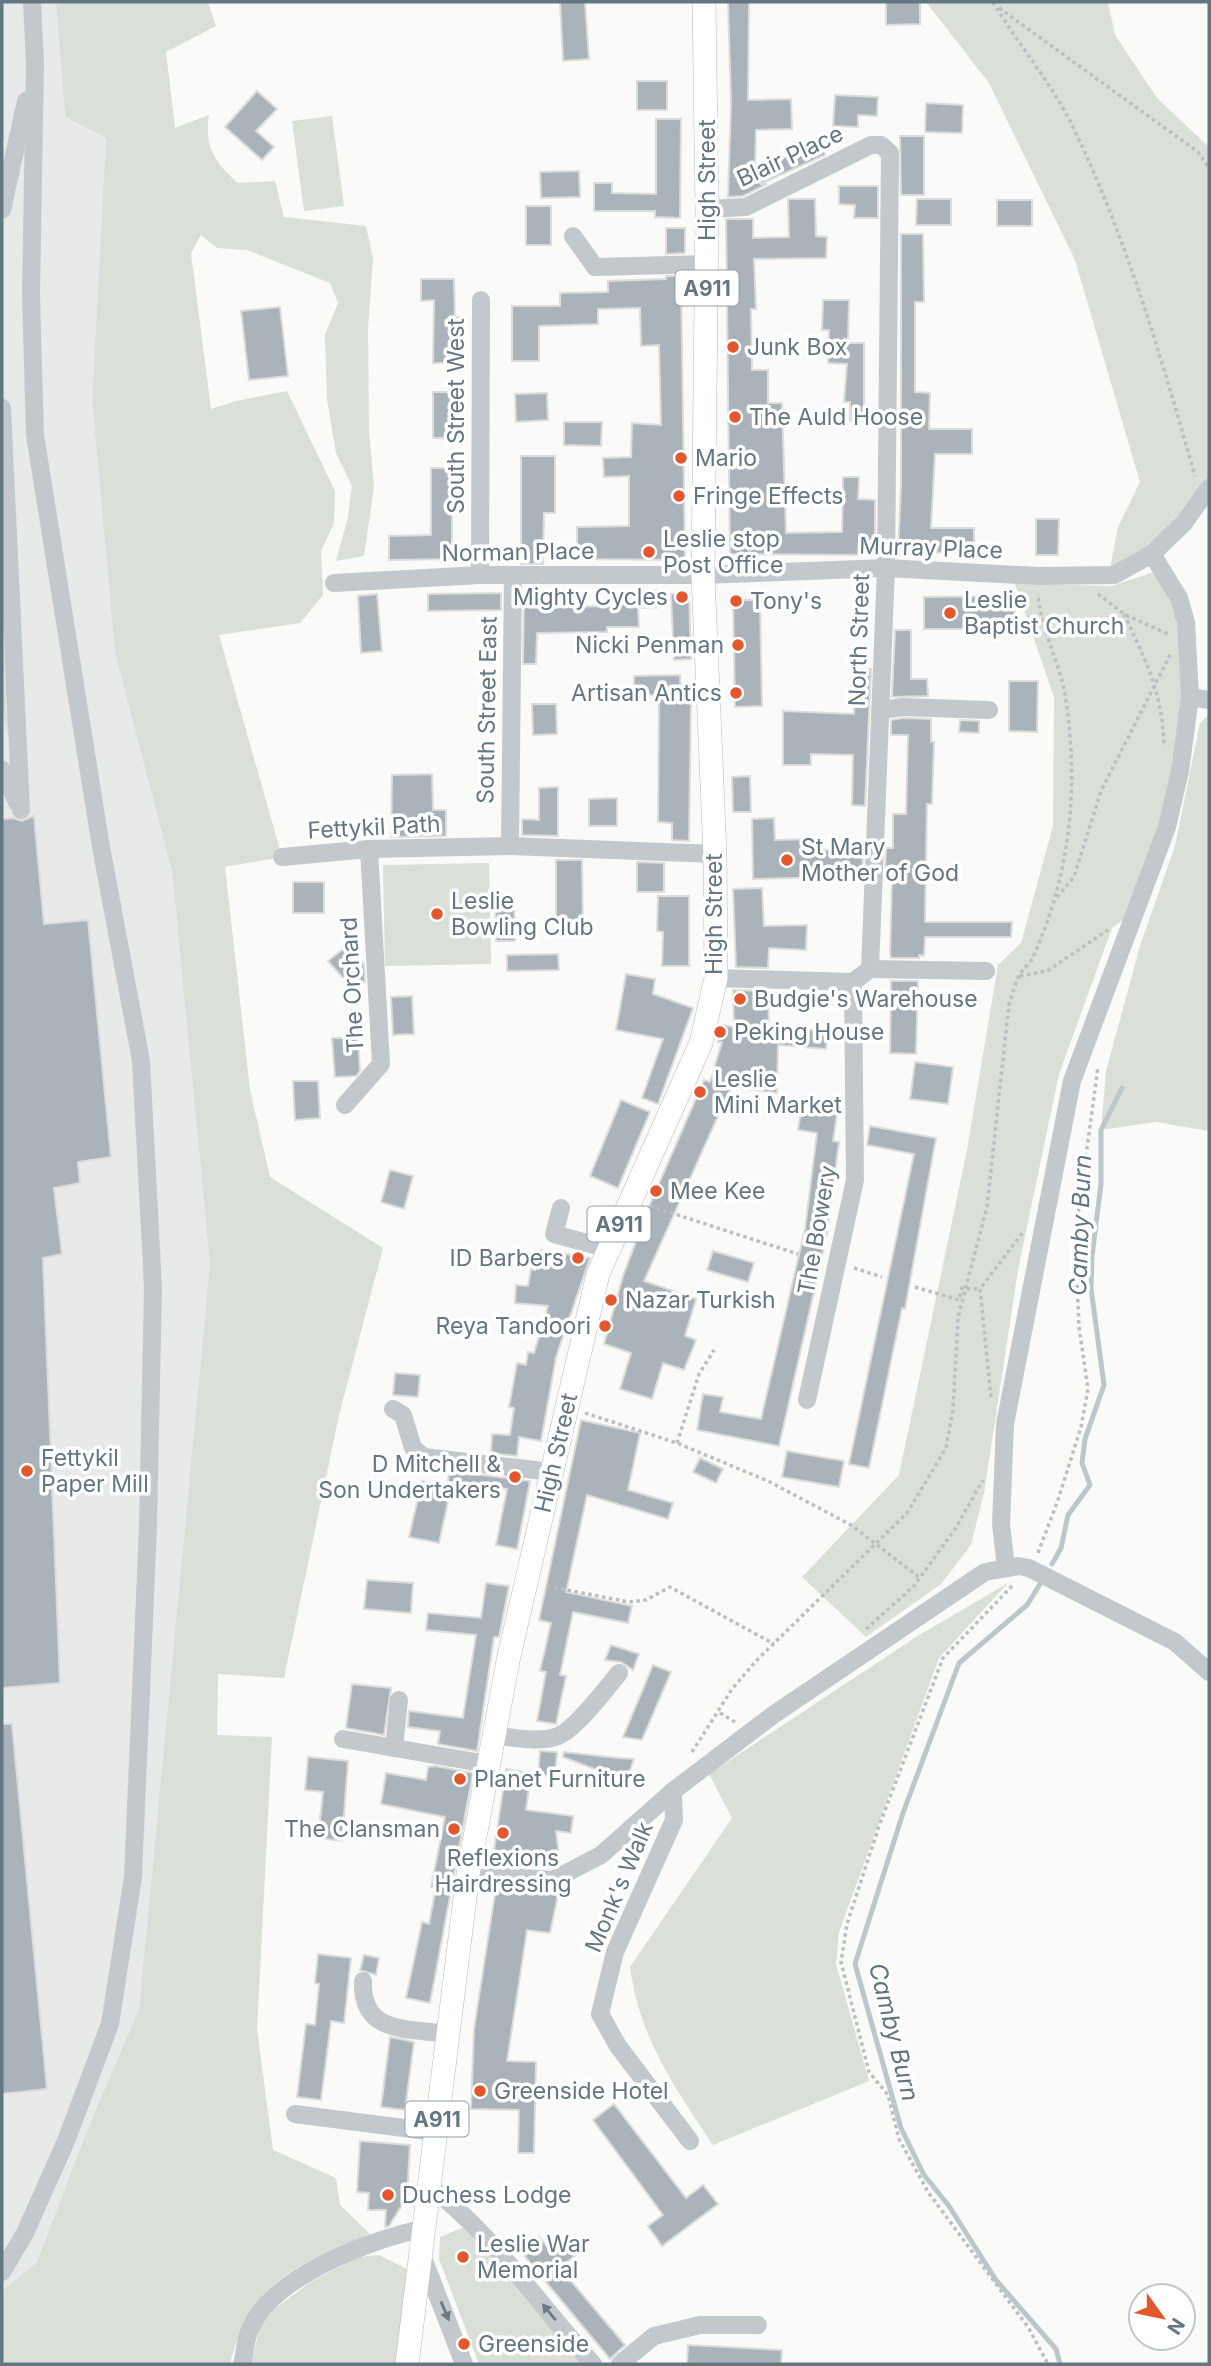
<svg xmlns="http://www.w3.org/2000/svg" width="1211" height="2366" font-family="Inter,sans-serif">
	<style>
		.built { fill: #e8e9e9 }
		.green { fill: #dadfd7 }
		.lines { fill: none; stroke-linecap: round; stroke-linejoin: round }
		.stream { stroke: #bbc7cb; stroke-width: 5 }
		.building { fill: #aab3b9; stroke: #dcdcda; stroke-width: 2 }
		.major-casing { stroke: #b5babe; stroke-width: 24 }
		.path { stroke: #bbbfc2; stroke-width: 3.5; stroke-dasharray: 3.5 3.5; stroke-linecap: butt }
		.minor { stroke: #c3c8cc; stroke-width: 18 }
		.major { stroke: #fff; stroke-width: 23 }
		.oneway { fill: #6a7a87 }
		.poi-dot { fill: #e4572e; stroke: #fff; stroke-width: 2.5 }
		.labels { text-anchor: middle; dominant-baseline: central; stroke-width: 7; stroke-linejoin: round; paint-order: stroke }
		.shield { fill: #fff; stroke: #939fa8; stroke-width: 2 }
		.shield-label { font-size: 21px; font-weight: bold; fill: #657683 }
		.street-label { font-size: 23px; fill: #657683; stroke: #fff }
		.poi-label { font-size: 23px; fill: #657683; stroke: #fff; text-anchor: start }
		.water-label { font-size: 24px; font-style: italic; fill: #60757c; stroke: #fff }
	</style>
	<rect width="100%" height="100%" fill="#fafaf8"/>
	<polygon class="built" points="2,2 56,2 65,117 106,138 92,399 115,653 172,872 210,1264 139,2009 86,2133 37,2262 2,2291"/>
	<g class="green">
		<path d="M56,2H208L216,26L166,52L175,128L209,115C204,148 215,162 238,183L275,181L284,217L366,226L373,259L368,329L369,431L374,487L364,556L336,561L348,517L352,486L336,453L327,399L325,335L338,303L330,283L247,250L217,248L201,235L191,253L211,409L236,401L287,391L335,491L334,523L321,551L323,595L300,623L219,635L282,857L225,867L250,1090L270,1177L383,1248L339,1415L284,1678L218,1674L217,1735L272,1737L257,2029L273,2150L336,2178L340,2205L370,2234C296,2266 251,2280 230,2364H2V2291L37,2262L86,2133L139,2009L210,1264L172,872L115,653L92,399L106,138L65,117Z"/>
		<polygon points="926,2 1108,2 1115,35 1157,98 1209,147 1209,488 1152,554 1110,568 1118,527 1140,482 1075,260 989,83"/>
		<polygon points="332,116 344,206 304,211 292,121"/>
		<polygon points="1163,569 1179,598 1186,732 1137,909 1112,928 1059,1074 1018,1270 984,1493 971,1545 941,1584 866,1637 802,1577 899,1475 967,1150 998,965 1021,943 1053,826 1054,697 1015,584 1111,586"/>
		<polygon points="2,637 16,763 2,713"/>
		<polygon points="1209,714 1209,1131 1156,1122 1101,1130 1106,1071 1140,946 1175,846 1200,723"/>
		<polygon points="489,863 491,964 385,966 383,865"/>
		<path d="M1008,1583L939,1658L839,1932L836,1964L869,2081L713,2145C675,2088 639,2037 630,1967L732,1818L709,1774L916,1637Z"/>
		<polygon points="467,2226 584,2364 479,2364 439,2259 440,2237"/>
		<polygon points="379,2255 407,2269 396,2364 251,2364 260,2327 276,2308 309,2283 357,2257"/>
	</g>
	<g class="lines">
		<g class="stream">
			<polyline points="1052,1564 1061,1548 1068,1515 1090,1485 1082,1463 1085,1439 1104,1385 1091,1288 1092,1256 1101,1184 1101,1130 1122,1088"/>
			<polyline points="1040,1584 1027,1605 959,1663 903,1813 855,1964 901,2128 924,2175 949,2206 996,2280 1056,2349 1060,2364"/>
		</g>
	</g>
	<g class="building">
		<polygon points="560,2 585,2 589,59 563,61"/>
		<polygon points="728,2 749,2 748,100 791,99 792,129 756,130 755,167 822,145 825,155 760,184 767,184 743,196 728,197 731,102"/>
		<polygon points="886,2 920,2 920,24 886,25"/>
		<rect x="637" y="81" width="30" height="29"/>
		<polygon points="257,91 277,109 256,131 274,147 262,160 225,127"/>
		<polygon points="835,95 878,97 877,116 858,115 858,127 833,126"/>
		<polygon points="926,103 963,105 962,133 925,132"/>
		<polygon points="656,119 681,119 680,218 655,217 655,211 594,211 594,183 612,183 612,193 656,194"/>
		<polygon points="900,136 924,136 924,195 901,195"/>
		<polygon points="579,171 580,197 541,198 540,172"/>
		<polygon points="839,186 878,186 878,218 854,218 855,205 839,204"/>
		<polygon points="788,199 815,199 816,236 827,237 826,258 754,259 756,309 751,309 752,370 768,370 768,403 782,403 786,533 842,532 843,477 859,477 858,499 875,500 875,555 730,554 726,219 753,219 753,238 789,237"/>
		<polygon points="917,199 951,199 951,225 916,225"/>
		<rect x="997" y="200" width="35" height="26"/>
		<rect x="526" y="206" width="25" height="39"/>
		<polygon points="666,228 685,228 685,253 666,254"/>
		<polygon points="901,234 923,234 924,302 915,302 915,392 930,393 929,429 972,429 972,454 935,454 931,528 974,528 974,553 898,552 901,484"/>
		<polygon points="666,276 681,276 685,560 577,559 577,527 629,526 629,476 604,477 603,458 631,457 632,423 661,425 659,345 641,346 640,308 598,309 598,324 539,326 539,361 512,361 512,306 560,306 560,293 608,292 608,281 666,279"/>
		<polygon points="421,279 454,279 455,317 461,317 461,363 433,363 434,300 421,301"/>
		<polygon points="823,300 849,300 848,343 864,343 864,406 870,406 870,421 850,421 850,402 844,402 847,364 828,363 829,330 822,330"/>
		<polygon points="280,307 288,376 249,380 241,311"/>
		<rect x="433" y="392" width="28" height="46"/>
		<polygon points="547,393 548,420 516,422 515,394"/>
		<polygon points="564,422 602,422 601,446 564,445"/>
		<polygon points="521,456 555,456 555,513 544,513 543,564 521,564"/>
		<polygon points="431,468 459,468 459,514 452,514 452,559 389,560 389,536 431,535"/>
		<polygon points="1036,519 1059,519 1058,555 1036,555"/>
		<polygon points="661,590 662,607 638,608 639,627 607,627 607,632 537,633 536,664 523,664 524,592 542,592 542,607 620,606 620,592"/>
		<polygon points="501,593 501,610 428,611 428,594"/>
		<polygon points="689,593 691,659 674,660 671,594"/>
		<polygon points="377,594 382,651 361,653 358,596"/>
		<polygon points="1014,596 1015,629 924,629 924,597"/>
		<polygon points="733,600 760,600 762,706 735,707"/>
		<polygon points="895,630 911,630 911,679 927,679 928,696 892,697"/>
		<polygon points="855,669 871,669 865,806 852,805 853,755 811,754 811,765 783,765 783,711 854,714"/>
		<polygon points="680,675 681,699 691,699 689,841 672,840 672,823 658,822 659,695 634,696 634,676"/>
		<polygon points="1009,681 1038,681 1037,732 1009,731"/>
		<polygon points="532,704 556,704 557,734 533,735"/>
		<polygon points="904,718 931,719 931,742 934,742 932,804 927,804 925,922 1012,922 1011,937 925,937 924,956 919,955 919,958 891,958 890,954 892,879 885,880 886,848 893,848 893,814 906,814 908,735 891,735 891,720"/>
		<polygon points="960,720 979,721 979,733 959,732"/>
		<polygon points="432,774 433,810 446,810 446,836 391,837 392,775"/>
		<polygon points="750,776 751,812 733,812 732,777"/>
		<polygon points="558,787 558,836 522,835 522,819 539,820 539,788"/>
		<polygon points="617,798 617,826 589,826 589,799"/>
		<polygon points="34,816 44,924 88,920 111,1157 78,1162 80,1183 54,1188 62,1254 43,1258 60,1683 2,1688 2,819 13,818 22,821"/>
		<polygon points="774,818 775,840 816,839 816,848 822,850 863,849 862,880 830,881 830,877 753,879 752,819"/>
		<polygon points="556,860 582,860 583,928 556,928"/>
		<polygon points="637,862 664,863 664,892 637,892"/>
		<rect x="293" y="882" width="31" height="31"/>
		<polygon points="762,888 764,926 807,925 806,950 769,948 768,968 736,967 733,889"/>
		<polygon points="514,896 515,941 496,941 495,897"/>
		<polygon points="658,896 689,896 689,966 662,966 663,932 657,931"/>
		<polygon points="348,945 364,964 365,981 358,988 352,988 328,961"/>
		<polygon points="558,954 559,970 507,971 507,955"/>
		<polygon points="626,974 655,979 653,994 693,1008 658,1104 642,1098 663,1039 616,1030"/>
		<polygon points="891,981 918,981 916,1054 890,1053"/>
		<polygon points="733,990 768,991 769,1027 828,1031 826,1049 778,1045 777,1093 731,1087 644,1281 696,1299 685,1336 696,1340 684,1370 663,1363 652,1399 620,1389 631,1353 604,1344 623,1276 651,1202 704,1080 710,1082 722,1042 718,1042 722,1025 734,1027"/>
		<polygon points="412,996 414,1034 393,1035 391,997"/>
		<polygon points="332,1038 358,1038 360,1071 356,1076 335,1077"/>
		<polygon points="915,1062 953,1067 948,1104 910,1099"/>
		<polygon points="293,1081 318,1081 320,1118 295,1120"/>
		<polygon points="803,1097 826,1101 824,1112 837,1114 833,1141 839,1142 827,1234 779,1446 697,1430 703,1394 723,1397 720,1412 761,1419 805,1229 817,1133 798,1130"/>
		<polygon points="621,1100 650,1112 618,1188 590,1176"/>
		<polygon points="870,1126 936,1138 905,1309 902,1308 869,1468 849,1464 914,1154 867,1145"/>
		<polygon points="390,1170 413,1176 404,1209 381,1202"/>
		<polygon points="541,1250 590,1258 556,1357 541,1441 519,1437 517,1456 491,1453 492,1434 510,1435 514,1408 509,1407 517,1363 526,1365 528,1352 534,1353 548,1306 515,1303 516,1285 528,1286 531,1269 535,1270"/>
		<polygon points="713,1251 754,1263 748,1282 707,1270"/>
		<polygon points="395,1373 420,1375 418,1397 393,1395"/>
		<polygon points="581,1420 640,1433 628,1490 673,1503 668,1519 587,1495 566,1592 632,1606 628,1623 573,1612 560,1675 566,1676 556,1724 537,1721 546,1672 540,1671 551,1623 539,1620"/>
		<polygon points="787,1451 844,1461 839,1487 782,1477"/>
		<polygon points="700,1458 723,1469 716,1483 693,1472"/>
		<polygon points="449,1471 530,1481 517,1549 496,1545 507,1489 448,1482"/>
		<polygon points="422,1481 451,1488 439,1543 409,1537"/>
		<polygon points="367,1580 413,1583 411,1613 364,1609"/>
		<polygon points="486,1583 509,1586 499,1637 494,1637 477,1751 438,1744 440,1731 408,1727 409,1711 463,1718 476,1635 426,1630 428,1613 481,1618"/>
		<polygon points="611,1645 639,1654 633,1670 621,1662 605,1660"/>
		<polygon points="653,1665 671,1672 642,1740 623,1737"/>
		<polygon points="352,1684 391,1688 384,1735 346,1728"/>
		<polygon points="2,1724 12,1724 47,2089 2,2094"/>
		<polygon points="540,1751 557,1752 555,1776 538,1775"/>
		<polygon points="564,1752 619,1758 634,1759 626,1781 563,1757"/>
		<polygon points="308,1757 348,1761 342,1841 318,1838 323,1792 305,1790"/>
		<polygon points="435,1766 473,1773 430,2003 406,1998 422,1922 429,1924 436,1887 431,1887 445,1817 381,1804 386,1773 426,1780 428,1767"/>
		<polygon points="506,1769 531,1773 526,1810 573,1816 571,1833 556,1831 560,1864 551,1868 492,1864"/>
		<polygon points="496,1887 559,1890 550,1933 527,1930 507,2061 536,2062 534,2153 518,2153 519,2110 471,2109 474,2029"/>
		<polygon points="318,1954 351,1958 344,2023 331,2021 321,2100 297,2097 306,2024 315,2025 319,1984 315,1983"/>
		<polygon points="364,1955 379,1958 376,1975 360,1970"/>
		<polygon points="390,2037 414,2042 405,2110 381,2107"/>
		<polygon points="614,2104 686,2198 703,2185 718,2204 662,2246 648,2226 663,2215 593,2120"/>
		<polygon points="360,2141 410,2145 407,2197 389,2226 385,2227 386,2210 368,2210 369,2193 357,2192"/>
		<polygon points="539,2237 552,2252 564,2242 576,2255 560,2268 625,2345 610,2359 521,2252"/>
		<polygon points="688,2345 782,2350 781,2364 687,2364"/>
	</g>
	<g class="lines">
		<g class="major-casing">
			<polyline id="major" points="407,2364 468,1874 509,1656 598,1274 701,1043 716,978 715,854 703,575 707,209 704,2"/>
		</g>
		<g class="path">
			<path d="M993,2C1017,43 1050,81 1071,123C1126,236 1161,356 1195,476"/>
			<polyline points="999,8 1198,152 1209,168"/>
			<polyline points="1098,594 1124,614 1170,635"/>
			<path d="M1124,614C1146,661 1163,694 1164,747"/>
			<polyline points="1057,897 1074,877 1101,791 1170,655"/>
			<polyline points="1020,976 1047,971 1108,930"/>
			<polyline points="650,1206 798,1254"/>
			<polyline points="854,1268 882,1277"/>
			<polyline points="915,1287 959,1300 962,1288 980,1289"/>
			<polyline points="991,1397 980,1289 1024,1231"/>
			<polyline points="585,1413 677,1443 768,1481 851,1525 920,1578"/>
			<polyline points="677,1443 699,1374 714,1350"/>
			<polyline points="1038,1553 1058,1500 1081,1427 1088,1389 1079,1327 1075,1237 1098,1067"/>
			<polyline points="547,1586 629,1602 646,1600 670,1587 774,1644"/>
			<polyline points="1012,1586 943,1658 879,1826 847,1924 841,1962 869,2072 888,2095 899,2139 928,2192 1028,2327 1048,2364"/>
			<polyline points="866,1629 914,1586 955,1529 983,1480"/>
			<polyline points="720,1713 735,1722"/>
			<path d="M692,1752L732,1689L756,1661L907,1513L946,1448L953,1410L958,1317L987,1207L1009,1004C1013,994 1015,982 1020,974C1024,968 1030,963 1033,957C1070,875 1079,790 1066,701C1061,664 1041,631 1038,594"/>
		</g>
		<g class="minor">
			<polyline points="707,209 746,207 871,145 881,145 890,153 886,568 870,969 853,982 716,978"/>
			<polyline points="2,210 26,101"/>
			<polyline points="573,236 595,267 707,264"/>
			<polyline points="2,408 21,810"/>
			<polyline points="480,575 481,300"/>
			<polyline points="334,583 480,575 703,575 886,568 1039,576 1114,575 1152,554 1184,523 1209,488"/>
			<polyline points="1190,697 1209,700"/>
			<polyline points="882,710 903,707 989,710"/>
			<polyline points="2,770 18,804"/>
			<polyline points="510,846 513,575"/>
			<polyline points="282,857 369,849 510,846 715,854"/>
			<polyline points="870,969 986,971"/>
			<polyline points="345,1105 381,1064 369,849"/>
			<polyline points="561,1208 554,1234 609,1249"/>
			<polyline points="807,1400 855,1180 853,982"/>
			<polyline points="393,1409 403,1415 413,1448 424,1457 552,1472"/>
			<polyline points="1006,1568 1001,1524 1005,1424 1072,1081 1167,827 1180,771 1190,697 1186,622 1179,598 1152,554"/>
			<path d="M492,1734C509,1738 542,1743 558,1736C576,1729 606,1689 619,1673"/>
			<polyline points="343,1739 487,1764"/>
			<polyline points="394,1748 399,1700"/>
			<polyline points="673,1791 674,1820 615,1952 600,2014 618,2046 690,2141"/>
			<polyline points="468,1874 553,1880 601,1855 673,1791 773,1715 985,1572 1018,1566 1029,1568 1175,1642 1209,1672"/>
			<path d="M363,1981C361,2034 406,2028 448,2034"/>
			<polyline points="295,2114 435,2132"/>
			<path d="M429,2186C494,2235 538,2304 593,2364"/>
			<polyline points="423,2258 464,2364"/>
			<polyline points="2,2272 25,2233 66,2141 110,2024 133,1877 148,1527 153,1287 141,1061 101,847 35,435 31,295 35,63 32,2"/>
			<path d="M242,2364C245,2354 245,2342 249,2332C270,2276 372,2239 426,2228"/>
			<polyline points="620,2364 654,2336 700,2325 758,2325"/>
		</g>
		<use href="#major" class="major"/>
	</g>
	<defs><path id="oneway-solid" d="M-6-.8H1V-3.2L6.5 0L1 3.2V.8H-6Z" transform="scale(1.75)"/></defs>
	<g class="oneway">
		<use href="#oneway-solid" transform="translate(445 2311) rotate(67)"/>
		<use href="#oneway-solid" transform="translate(549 2312) rotate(-129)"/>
	</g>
	<g class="poi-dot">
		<circle cx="733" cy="347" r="7"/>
		<circle cx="735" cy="417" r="7"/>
		<circle cx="681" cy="458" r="7"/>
		<circle cx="679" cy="496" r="7"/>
		<circle cx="649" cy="552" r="7"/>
		<circle cx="682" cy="597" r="7"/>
		<circle cx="736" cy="601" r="7"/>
		<circle cx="950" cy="613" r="7"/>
		<circle cx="738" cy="645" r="7"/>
		<circle cx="736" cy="693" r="7"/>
		<circle cx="787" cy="860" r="7"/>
		<circle cx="437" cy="914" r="7"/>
		<circle cx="740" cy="999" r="7"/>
		<circle cx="720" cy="1032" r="7"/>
		<circle cx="700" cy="1092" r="7"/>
		<circle cx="656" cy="1191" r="7"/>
		<circle cx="578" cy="1258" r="7"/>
		<circle cx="611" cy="1300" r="7"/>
		<circle cx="605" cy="1326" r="7"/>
		<circle cx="27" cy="1471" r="7"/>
		<circle cx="515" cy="1477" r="7"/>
		<circle cx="460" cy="1779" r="7"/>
		<circle cx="454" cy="1829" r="7"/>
		<circle cx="503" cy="1833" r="7"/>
		<circle cx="480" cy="2091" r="7"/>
		<circle cx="388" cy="2195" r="7"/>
		<circle cx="463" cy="2257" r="7"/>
		<circle cx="464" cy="2344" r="7"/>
	</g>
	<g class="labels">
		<g class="shield">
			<rect x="675.5" y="270.5" width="63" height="35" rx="5"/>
			<rect x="587.5" y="1206.5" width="63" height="35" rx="5"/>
			<rect x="405.5" y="2101.5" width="63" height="35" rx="5"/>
		</g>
		<g class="shield-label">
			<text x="707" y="288">A911</text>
			<text x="619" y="1224">A911</text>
			<text x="437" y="2119">A911</text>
		</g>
		<g class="street-label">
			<text transform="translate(790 156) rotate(-25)">Blair Place</text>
			<text transform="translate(707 180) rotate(-90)">High Street</text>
			<text transform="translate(456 416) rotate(-90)">South Street West</text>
			<text transform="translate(931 548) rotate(2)">Murray Place</text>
			<text transform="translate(518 552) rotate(-1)">Norman Place</text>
			<text transform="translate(859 640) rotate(-88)">North Street</text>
			<text transform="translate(487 710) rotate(-89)">South Street East</text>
			<text transform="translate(374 827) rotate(-3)">Fettykil Path</text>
			<text transform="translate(714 914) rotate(-90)">High Street</text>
			<text transform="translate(352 985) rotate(-93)">The Orchard</text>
			<text transform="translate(817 1230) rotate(-80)">The Bowery</text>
			<text transform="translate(556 1453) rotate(-77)">High Street</text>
			<text transform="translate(619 1887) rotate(-67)">Monk's Walk</text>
		</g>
		<g class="poi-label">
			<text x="747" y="347">Junk Box</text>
			<text x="749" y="417">The Auld Hoose</text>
			<text x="695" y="458">Mario</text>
			<text x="693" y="496">Fringe Effects</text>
			<text x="663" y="539">Leslie stop<tspan x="663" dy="26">Post Office</tspan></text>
			<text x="668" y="597" text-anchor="end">Mighty Cycles</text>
			<text x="964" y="600">Leslie<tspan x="964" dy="26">Baptist Church</tspan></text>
			<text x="750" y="601">Tony's</text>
			<text x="724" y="645" text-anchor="end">Nicki Penman</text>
			<text x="722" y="693" text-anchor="end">Artisan Antics</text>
			<text x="801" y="847">St Mary<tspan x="801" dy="26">Mother of God</tspan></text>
			<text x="451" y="901">Leslie<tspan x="451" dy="26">Bowling Club</tspan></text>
			<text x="754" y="999">Budgie's Warehouse</text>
			<text x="734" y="1032">Peking House</text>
			<text x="714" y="1079">Leslie<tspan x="714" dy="26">Mini Market</tspan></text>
			<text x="670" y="1191">Mee Kee</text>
			<text x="564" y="1258" text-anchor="end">ID Barbers</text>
			<text x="625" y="1300">Nazar Turkish</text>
			<text x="591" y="1326" text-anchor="end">Reya Tandoori</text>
			<text x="41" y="1458">Fettykil<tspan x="41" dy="26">Paper Mill</tspan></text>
			<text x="501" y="1464" text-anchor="end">D Mitchell &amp;<tspan x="501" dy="26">Son Undertakers</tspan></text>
			<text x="474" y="1779">Planet Furniture</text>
			<text x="440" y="1829" text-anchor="end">The Clansman</text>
			<text x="503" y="1858" text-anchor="middle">Reflexions<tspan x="503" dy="26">Hairdressing</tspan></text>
			<text x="494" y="2091">Greenside Hotel</text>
			<text x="402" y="2195">Duchess Lodge</text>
			<text x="477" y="2244">Leslie War<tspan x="477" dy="26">Memorial</tspan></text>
			<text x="478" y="2344">Greenside</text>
		</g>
		<g class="water-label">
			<text transform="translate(1080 1225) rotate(-88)">Camby Burn</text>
			<text transform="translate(894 2032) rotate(76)">Camby Burn</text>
		</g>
	</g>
	<rect width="1211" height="2366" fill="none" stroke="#657683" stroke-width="7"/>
	<g transform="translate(1162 2317) rotate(123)"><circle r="33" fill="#ffffff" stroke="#c1c8cd" stroke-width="2"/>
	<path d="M0-5L12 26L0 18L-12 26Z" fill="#e4572e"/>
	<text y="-10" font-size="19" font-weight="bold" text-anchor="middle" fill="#657683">N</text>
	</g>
</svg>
